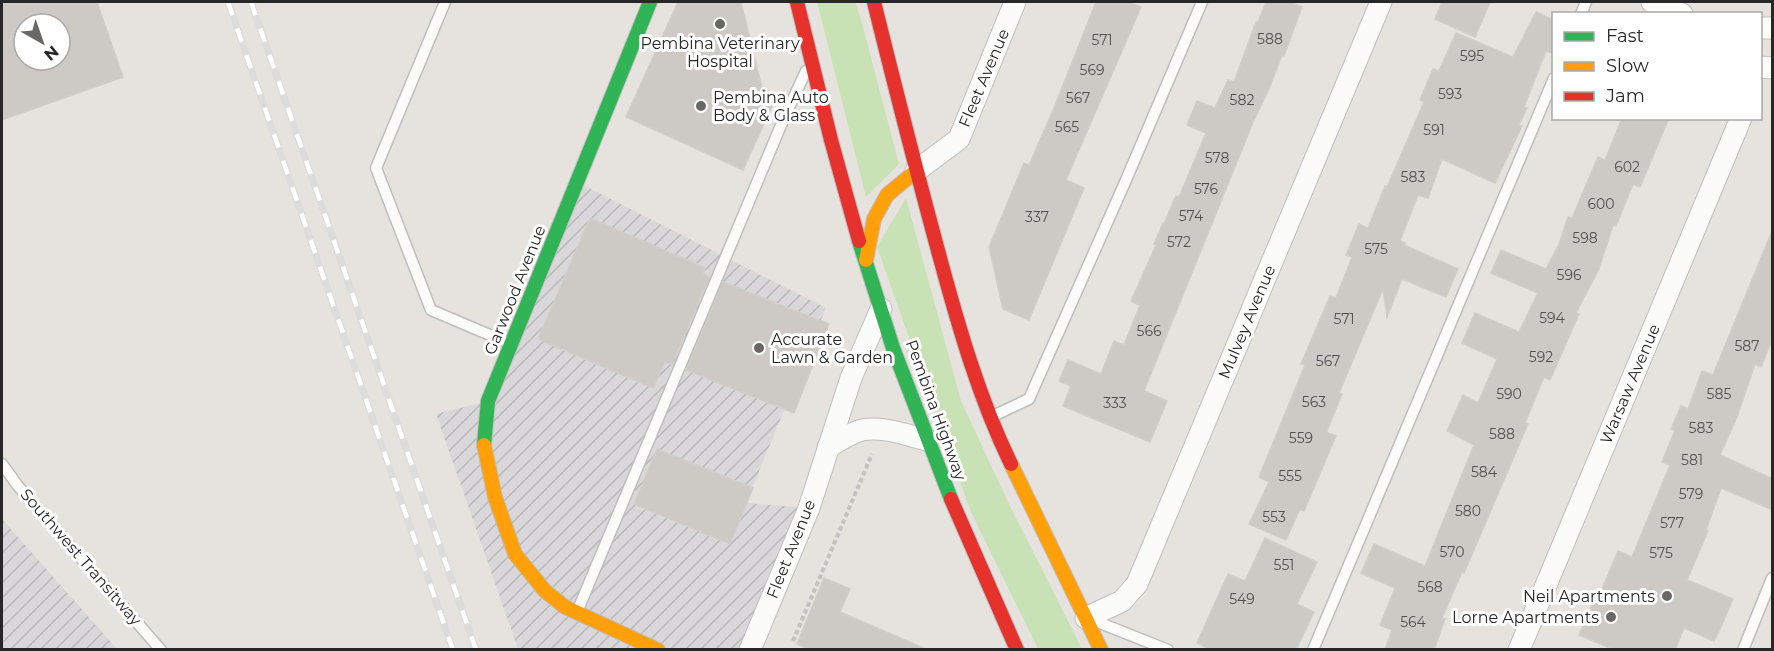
<svg xmlns="http://www.w3.org/2000/svg" width="1774" height="651" font-family="Montserrat,sans-serif">
	<style>
		.industrial { fill: url(#industrial-furrows) }
		.grass { fill: #c9e2b5 }
		.building { fill: #cdcac6; stroke: #d1cec9; stroke-width: 1.5; fill-rule: evenodd }
		.lines { fill: none; stroke-linecap: round; stroke-linejoin: round }
		.lane-casing { stroke: #bfbebf; stroke-width: 13 }
		.street-casing { stroke: #bfbebf; stroke-width: 23 }
		.fast-casing { stroke: #bfbebf; stroke-width: 16 }
		.slow-casing { stroke: #bfbebf; stroke-width: 16 }
		.jam-casing { stroke: #bfbebf; stroke-width: 16 }
		.path { stroke: #c2c2c2; stroke-width: 4; stroke-dasharray: 4.5 3; stroke-linecap: butt }
		.lane { stroke: #fbfbfa; stroke-width: 10 }
		.street { stroke: #fbfbfa; stroke-width: 21 }
		.fast { stroke: #30b455; stroke-width: 14 }
		.slow { stroke: #ff9f0a; stroke-width: 14 }
		.jam { stroke: #e5322d; stroke-width: 14 }
		.rail-casing { stroke: #dcdcdd; stroke-width: 7 }
		.rail { stroke: #fff; stroke-width: 4.5; stroke-dasharray: 14; stroke-linecap: butt }
		.poi-dot { fill: #6a6867; stroke: #fff; stroke-width: 2 }
		.labels { text-anchor: middle; dominant-baseline: central; stroke-width: 6; stroke-linejoin: round; paint-order: stroke }
		.number-label { font-size: 14px; fill: #515050 }
		.poi-label { font-size: 16px; fill: #272727; stroke: #fff; text-anchor: start }
		.street-label { font-size: 16px; fill: #272727; stroke: #fff }
	</style>
	<defs>
		<pattern id="industrial-furrows" width="10" height="10" patternUnits="userSpaceOnUse" patternTransform="scale(1.5)"><rect width="10" height="10" fill="#d9d7d9"/><path d="M-1 1l2-2M0 10L10 0M9 11l2-2" fill="none" stroke="#bab9ba"/></pattern>
	</defs>
	<rect width="100%" height="100%" fill="#e6e2dd"/>
	<g class="industrial">
		<polygon points="577,182 826,308 746,503 809,508 750,649 518,649 436,414 488,401"/>
		<polygon points="2,519 117,649 2,649"/>
	</g>
	<g class="grass">
		<polygon points="817,2 855,2 860,16 899,164 866,197"/>
		<polygon points="906,198 961,401 1009,504 1082,649 1038,649 970,510 877,247"/>
	</g>
	<g class="building">
		<path d="M2,2H97L123,77L2,120ZM24,24H60V60H24Z"/>
		<polygon points="678,2 741,2 762,88 777,95 743,170 626,117"/>
		<polygon points="1096,2 1127,2 1141,7 1066,180 1084,188 1029,320 1003,309 989,247 1024,163 1029,165 1054,108"/>
		<polygon points="1266,2 1289,2 1302,7 1284,56 1282,55 1269,89 1254,120 1144,391 1167,401 1150,442 1063,406 1071,386 1059,381 1068,360 1101,374 1114,341 1124,345 1140,305 1131,301 1156,245 1154,244 1163,223 1164,223 1176,196 1179,197 1206,133 1187,125 1197,101 1215,108 1228,80 1234,82 1256,22 1258,22"/>
		<polygon points="1442,2 1490,2 1475,37 1435,19"/>
		<polygon points="1536,12 1554,20 1554,54 1546,51 1524,107 1527,108 1519,125 1522,126 1495,183 1442,159 1428,198 1418,195 1400,241 1405,243 1404,245 1458,269 1446,297 1402,279 1387,317 1383,289 1339,393 1342,394 1327,431 1328,433 1336,436 1304,511 1300,509 1286,540 1249,524 1269,482 1259,477 1305,365 1301,364 1330,296 1336,298 1352,257 1346,255 1359,224 1368,228 1385,186 1387,187 1424,102 1420,100 1433,69 1439,71 1456,33 1513,57"/>
		<polygon points="1622,118 1669,118 1640,187 1633,184 1616,226 1613,225 1599,269 1576,313 1579,314 1550,380 1544,377 1525,423 1528,424 1513,459 1464,573 1462,572 1442,618 1445,619 1434,650 1385,650 1392,630 1380,625 1395,588 1361,573 1374,544 1425,566 1474,445 1447,431 1463,395 1478,403 1497,359 1462,343 1475,313 1519,332 1538,293 1491,273 1501,250 1546,269 1559,244 1568,217 1572,218 1598,157 1605,160"/>
		<polygon points="590,218 705,268 703,274 709,277 672,365 665,362 653,388 538,339"/>
		<polygon points="1772,231 1773,337 1761,367 1755,364 1737,417 1720,455 1773,479 1773,510 1721,488 1706,530 1708,531 1687,580 1733,599 1720,629 1714,641 1684,628 1675,650 1615,650 1579,635 1594,600 1597,601 1618,551 1632,557 1670,465 1662,462 1675,430 1671,429 1681,406 1688,409 1702,371 1713,375"/>
		<polygon points="723,282 829,324 794,413 686,370"/>
		<polygon points="657,449 753,488 730,544 634,504"/>
		<polygon points="1265,538 1317,562 1297,604 1314,612 1296,650 1211,650 1197,643 1228,574 1245,581"/>
		<polygon points="824,578 850,589 840,612 928,650 812,650 797,644"/>
	</g>
	<g class="lines">
		<g class="lane-casing">
			<g id="lane">
				<polyline points="445,2 376,168 431,310 511,344"/>
				<polyline points="1581,14 1586,2"/>
				<polyline points="993,416 1029,399 1126,180 1202,2"/>
				<polyline points="2,464 18,486 161,650"/>
				<polyline points="577,612 784,118 806,71"/>
				<polyline points="1095,621 1168,650"/>
				<polyline points="1313,650 1554,78"/>
				<polyline points="1743,650 1772,578"/>
			</g>
		</g>
		<g class="street-casing">
			<g id="street">
				<polyline points="1652,2 1682,14"/>
				<polyline points="1760,28 1772,28"/>
				<polyline points="1760,67 1772,68"/>
				<polyline points="916,171 959,139 1015,2"/>
				<path d="M828,447C839,441 850,433 862,430C883,426 906,435 927,440"/>
				<polyline points="1086,618 1122,601 1137,584 1381,2"/>
				<polyline points="750,650 809,508 851,378 881,309"/>
				<polyline points="1519,650 1741,118"/>
			</g>
		</g>
		<g class="fast-casing">
			<g id="fast">
				<polyline points="859,241 893,348 951,499"/>
				<polyline points="484,445 488,401 650,2"/>
			</g>
		</g>
		<g class="slow-casing">
			<g id="slow">
				<polyline points="866,260 874,219 887,195 916,171"/>
				<polyline points="484,445 495,497 515,554 545,591 565,607 658,650"/>
				<polyline points="1011,464 1101,650"/>
			</g>
		</g>
		<g class="jam-casing">
			<g id="jam">
				<polyline points="797,2 831,140 859,241"/>
				<path d="M874,2C895,87 917,173 940,258C959,328 979,398 1011,464"/>
				<polyline points="951,499 1017,650"/>
			</g>
		</g>
		<polyline class="path" points="793,641 872,454"/>
		<use href="#lane" class="lane"/>
		<use href="#street" class="street"/>
		<use href="#fast" class="fast"/>
		<use href="#slow" class="slow"/>
		<use href="#jam" class="jam"/>
		<g class="rail-casing">
			<g id="rail">
				<polyline points="228,2 453,650"/>
				<polyline points="251,2 476,650"/>
			</g>
		</g>
		<use href="#rail" class="rail"/>
	</g>
	<g class="poi-dot">
		<circle cx="720" cy="24" r="6"/>
		<circle cx="701" cy="106" r="6"/>
		<circle cx="759" cy="348" r="6"/>
		<circle cx="1667" cy="596" r="6"/>
		<circle cx="1611" cy="617" r="6"/>
	</g>
	<g class="labels">
		<g class="number-label">
			<text x="1270" y="39">588</text>
			<text x="1102" y="40">571</text>
			<text x="1472" y="56">595</text>
			<text x="1092" y="70">569</text>
			<text x="1450" y="94">593</text>
			<text x="1078" y="98">567</text>
			<text x="1242" y="100">582</text>
			<text x="1067" y="127">565</text>
			<text x="1434" y="130">591</text>
			<text x="1217" y="158">578</text>
			<text x="1627" y="167">602</text>
			<text x="1413" y="177">583</text>
			<text x="1206" y="189">576</text>
			<text x="1601" y="204">600</text>
			<text x="1191" y="216">574</text>
			<text x="1037" y="217">337</text>
			<text x="1585" y="238">598</text>
			<text x="1179" y="242">572</text>
			<text x="1376" y="249">575</text>
			<text x="1569" y="275">596</text>
			<text x="1552" y="318">594</text>
			<text x="1344" y="319">571</text>
			<text x="1149" y="331">566</text>
			<text x="1747" y="346">587</text>
			<text x="1541" y="357">592</text>
			<text x="1328" y="361">567</text>
			<text x="1509" y="394">590</text>
			<text x="1719" y="394">585</text>
			<text x="1314" y="402">563</text>
			<text x="1115" y="403">333</text>
			<text x="1701" y="428">583</text>
			<text x="1502" y="434">588</text>
			<text x="1301" y="438">559</text>
			<text x="1692" y="460">581</text>
			<text x="1484" y="472">584</text>
			<text x="1290" y="476">555</text>
			<text x="1691" y="494">579</text>
			<text x="1468" y="511">580</text>
			<text x="1274" y="517">553</text>
			<text x="1672" y="523">577</text>
			<text x="1452" y="552">570</text>
			<text x="1661" y="553">575</text>
			<text x="1284" y="565">551</text>
			<text x="1430" y="587">568</text>
			<text x="1242" y="599">549</text>
			<text x="1413" y="622">564</text>
		</g>
		<g class="poi-label">
			<text x="720" y="43" text-anchor="middle">Pembina Veterinary<tspan x="720" dy="18">Hospital</tspan></text>
			<text x="713" y="97">Pembina Auto<tspan x="713" dy="18">Body &amp; Glass</tspan></text>
			<text x="771" y="339">Accurate<tspan x="771" dy="18">Lawn &amp; Garden</tspan></text>
			<text x="1655" y="596" text-anchor="end">Neil Apartments</text>
			<text x="1599" y="617" text-anchor="end">Lorne Apartments</text>
		</g>
		<g class="street-label">
			<text transform="translate(984 78) rotate(-67)">Fleet Avenue</text>
			<text transform="translate(515 290) rotate(-68)">Garwood Avenue</text>
			<text transform="translate(1247 322) rotate(-67)">Mulvey Avenue</text>
			<text transform="translate(1630 384) rotate(-67)">Warsaw Avenue</text>
			<text transform="translate(936 410) rotate(70)">Pembina Highway</text>
			<text transform="translate(791 549) rotate(-68)">Fleet Avenue</text>
			<text transform="translate(81 557) rotate(49)">Southwest Transitway</text>
		</g>
	</g>
	<rect width="1774" height="651" fill="none" stroke="#272727" stroke-width="6"/>
	<rect x="1552" y="12" width="210" height="108" fill="#ffffff" stroke="#a9a9a9" stroke-width="1.5"/>
	<rect x="1564" y="32" width="30" height="9" fill="#30b455" stroke="#a9a9a9" stroke-width="1.5"/>
	<text x="1606" y="42" font-size="18" fill="#272727">Fast</text>
	<rect x="1564" y="62" width="30" height="9" fill="#ff9f0a" stroke="#a9a9a9" stroke-width="1.5"/>
	<text x="1606" y="72" font-size="18" fill="#272727">Slow</text>
	<rect x="1564" y="92" width="30" height="9" fill="#e5322d" stroke="#a9a9a9" stroke-width="1.5"/>
	<text x="1606" y="102" font-size="18" fill="#272727">Jam</text>
	<g transform="translate(42 42) rotate(140)"><circle r="28" fill="#ffffff" stroke="#a9a9a9" stroke-width="1.5"/>
	<path d="M0-4.5L10 22L0 15L-10 22Z" fill="#6a6867"/>
	<text y="-9" font-size="16" font-weight="bold" text-anchor="middle" fill="#272727">N</text>
	</g>
</svg>
